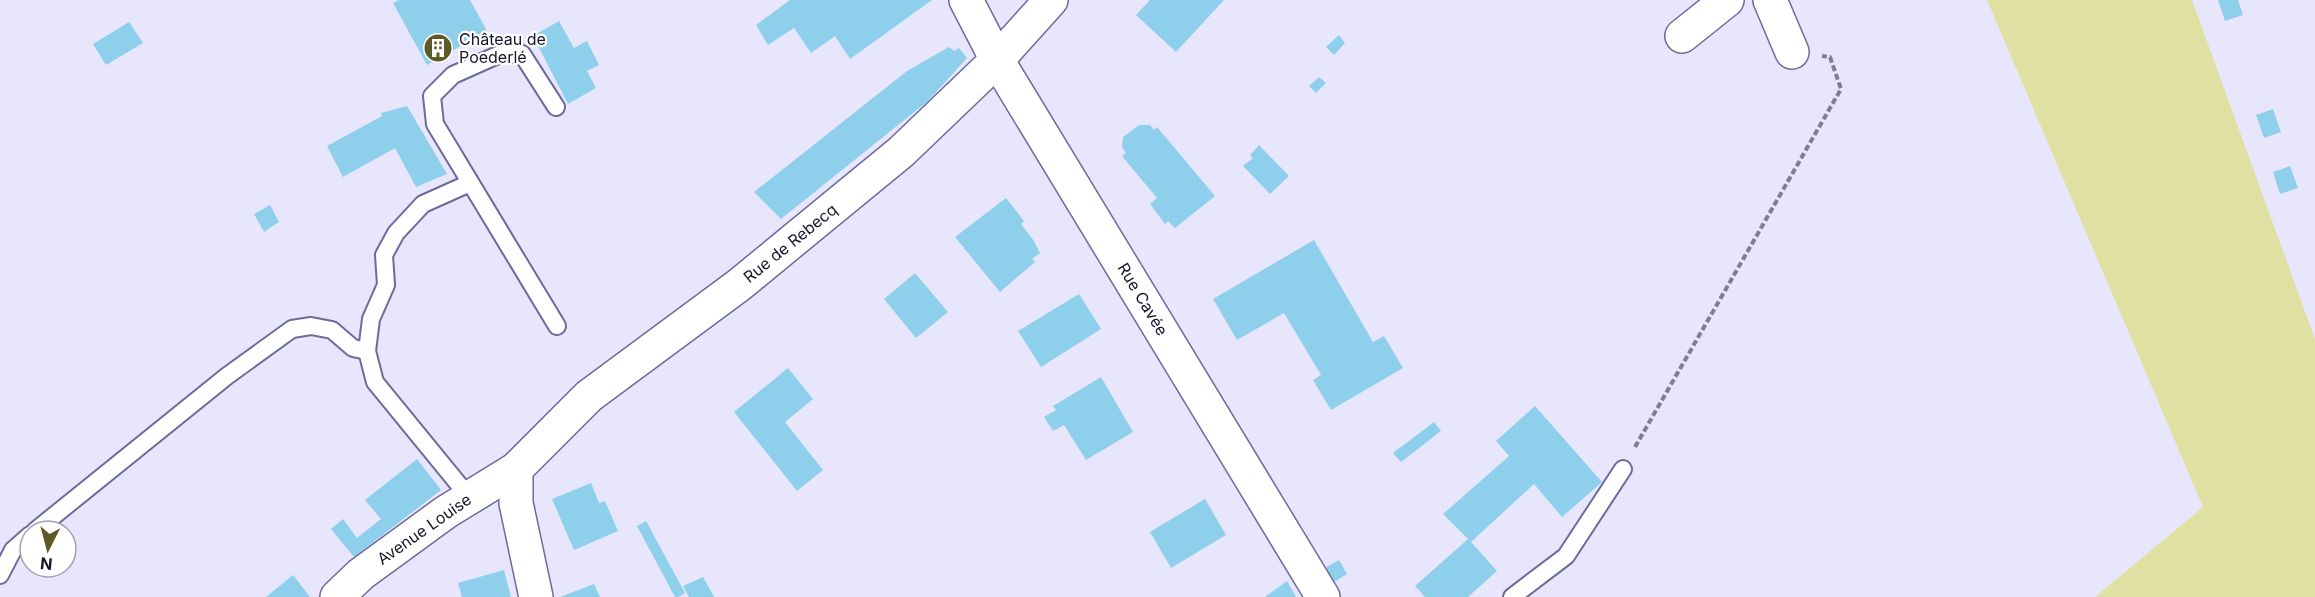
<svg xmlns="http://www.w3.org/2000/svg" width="2315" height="597" font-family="Inter,sans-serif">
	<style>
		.green { fill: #e1e0a3 }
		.building { fill: #8ed0ec }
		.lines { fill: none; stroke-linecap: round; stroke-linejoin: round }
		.lane-casing { stroke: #6d6a9c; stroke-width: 20 }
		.street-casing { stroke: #6d6a9c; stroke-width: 36 }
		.path { stroke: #7f7d93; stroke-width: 4; stroke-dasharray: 6 3; stroke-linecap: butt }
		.lane { stroke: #fff; stroke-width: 16 }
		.street { stroke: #fff; stroke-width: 33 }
		.labels { text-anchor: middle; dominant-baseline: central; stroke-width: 4.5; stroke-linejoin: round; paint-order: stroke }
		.poi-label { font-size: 16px; fill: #18162a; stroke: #fff; text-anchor: start }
		.street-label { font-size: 16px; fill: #18162a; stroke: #fff }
	</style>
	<rect width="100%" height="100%" fill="#e7e6fd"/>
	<polygon class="green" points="1987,0 2192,0 2315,339 2315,597 2095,597 2203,507"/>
	<g class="building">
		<polygon points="399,0 470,0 487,31 427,65 393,3"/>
		<polygon points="790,0 932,0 850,59 835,36 811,53 794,28 768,45 756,25"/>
		<polygon points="1150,0 1224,0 1176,52 1136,15"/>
		<polygon points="2218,0 2238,0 2243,15 2225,21"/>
		<polygon points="559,21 574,48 587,41 599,65 587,71 596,88 568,104 533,36"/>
		<polygon points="129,22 143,43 106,65 93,44"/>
		<polygon points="1339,35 1345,43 1334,55 1326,47"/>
		<polygon points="949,47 954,51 959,48 967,58 928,101 781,219 754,192 907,71"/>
		<polygon points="1319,77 1326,83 1316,93 1309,86"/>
		<polygon points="407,106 447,174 416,187 395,148 343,177 327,146 382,116 381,113"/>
		<polygon points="2273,109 2281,132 2264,138 2256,115"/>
		<polygon points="1139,125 1150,125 1154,130 1157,127 1215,196 1175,228 1168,221 1165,224 1150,204 1157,198 1122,156 1126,153 1122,147 1123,137"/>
		<polygon points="1259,145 1289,176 1270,194 1243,166 1253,158 1250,155"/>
		<polygon points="2290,166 2298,188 2280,194 2273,172"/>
		<polygon points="1006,198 1024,221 1021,224 1034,241 1040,253 1032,259 1035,262 1000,292 955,237"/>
		<polygon points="270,205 279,222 264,232 254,214"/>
		<polygon points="1314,240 1373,342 1384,336 1403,368 1331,410 1313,380 1321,375 1284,313 1237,340 1213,299"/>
		<polygon points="915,273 948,312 916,338 884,299"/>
		<polygon points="1079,294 1101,329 1041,367 1018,331"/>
		<polygon points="788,368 813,399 785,422 823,470 797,491 734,412"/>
		<polygon points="1101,377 1133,432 1086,460 1064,425 1053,431 1044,417 1056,410 1053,406"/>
		<polygon points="1535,406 1602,482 1562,517 1534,484 1471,542 1497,571 1468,597 1425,597 1415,586 1468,539 1443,514 1509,456 1496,441"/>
		<polygon points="1434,422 1441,431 1401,462 1393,453"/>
		<polygon points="417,459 441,490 354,557 331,529 343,519 357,538 381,519 365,500"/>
		<polygon points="591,483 599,503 605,501 618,531 574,550 552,499"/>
		<polygon points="1205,499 1226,535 1171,568 1150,532"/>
		<polygon points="646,521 685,593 678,597 675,597 637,526"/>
		<polygon points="1339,560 1347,574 1329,585 1320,571"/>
		<polygon points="504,570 511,597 462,597 458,583"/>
		<polygon points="293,575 310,597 266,597"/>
		<polygon points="703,577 714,597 689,597 683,586"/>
		<polygon points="1287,581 1296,597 1265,597"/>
		<polygon points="594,584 600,597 560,597"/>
	</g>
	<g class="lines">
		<g class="lane-casing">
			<g id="lane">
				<polyline points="556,107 522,54 500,54 453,75 432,96 435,124 557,326"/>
				<polyline points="469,497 375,382 367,351 371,319 386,285 384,255 396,233 423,204 470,183"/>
				<polyline points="35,531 227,376 292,329 311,326 332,330 353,348 367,351"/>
				<polyline points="0,575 13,550 30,535"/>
				<polyline points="1512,597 1566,556 1623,469"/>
			</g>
		</g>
		<g class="street-casing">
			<g id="street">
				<polyline points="966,0 997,60 1323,597"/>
				<polyline points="1770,0 1792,52"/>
				<polyline points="1682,36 1727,0"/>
				<polyline points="516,469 516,503 536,597"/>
				<polyline points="337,597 361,574 446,512 516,469 589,396 739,285 901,152 997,60 1051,0"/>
			</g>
		</g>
		<polyline class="path" points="1635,447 1841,89 1830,57 1822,56"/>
		<use href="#lane" class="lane"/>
		<use href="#street" class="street"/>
	</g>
	<defs>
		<g id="building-disc" transform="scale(1.5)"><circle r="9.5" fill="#5c5a27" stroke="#fff"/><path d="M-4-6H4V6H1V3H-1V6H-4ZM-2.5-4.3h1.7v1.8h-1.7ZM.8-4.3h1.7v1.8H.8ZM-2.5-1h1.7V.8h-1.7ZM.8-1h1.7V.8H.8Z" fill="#fff"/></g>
	</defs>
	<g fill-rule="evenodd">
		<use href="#building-disc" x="438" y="48"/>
	</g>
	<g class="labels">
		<g class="poi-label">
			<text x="459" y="39">Château de<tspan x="459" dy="18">Poederlé</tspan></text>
		</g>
		<g class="street-label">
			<text transform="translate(790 243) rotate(-39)">Rue de Rebecq</text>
			<text transform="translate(1143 299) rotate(59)">Rue Cavée</text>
			<text transform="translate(424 529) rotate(-35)">Avenue Louise</text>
		</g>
	</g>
	<g transform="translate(48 549) rotate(186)"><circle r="28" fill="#ffffff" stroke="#a3a2aa" stroke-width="1.5"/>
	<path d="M0-4.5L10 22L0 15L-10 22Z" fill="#5c5a27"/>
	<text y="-9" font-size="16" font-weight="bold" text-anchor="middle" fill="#18162a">N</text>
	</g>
</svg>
